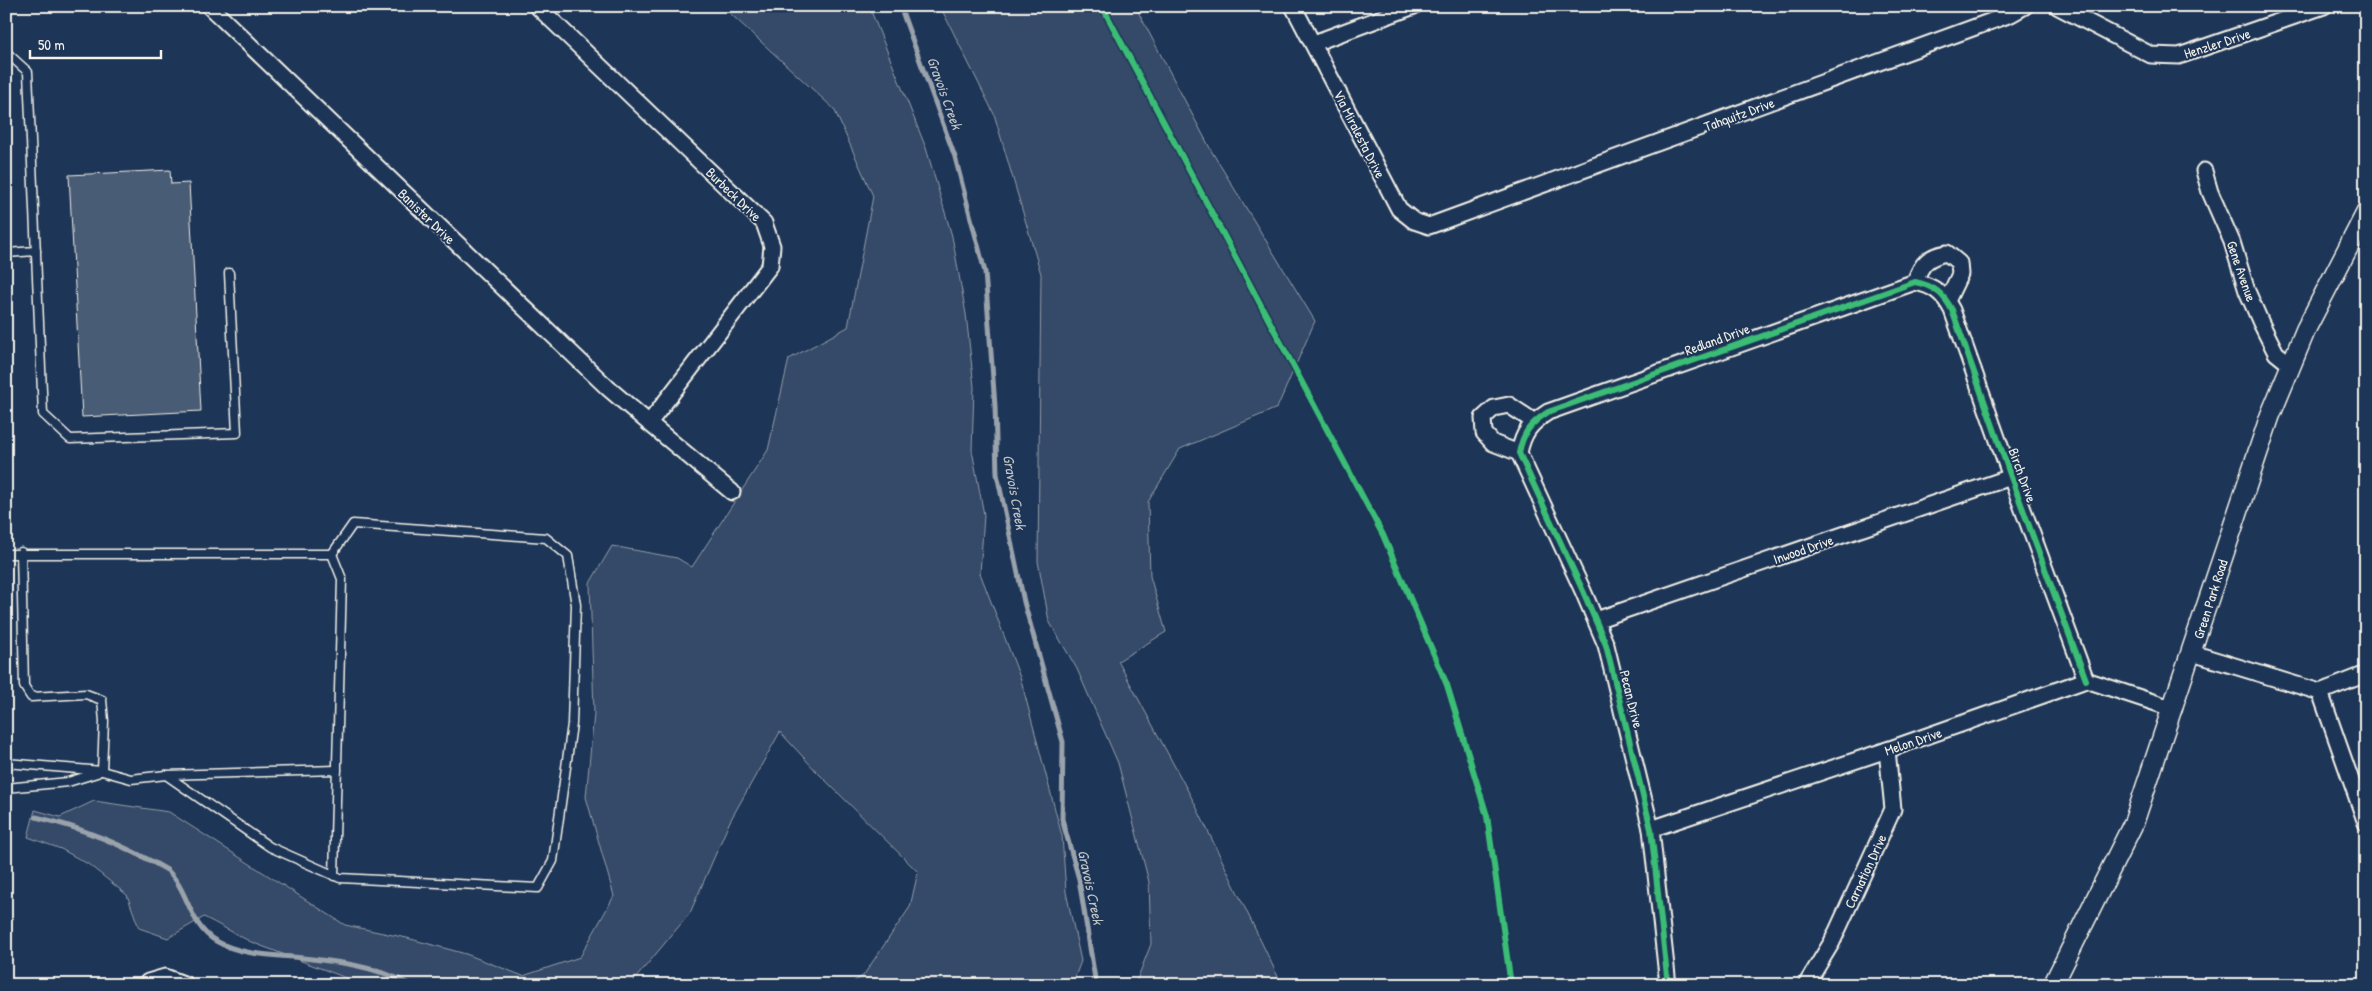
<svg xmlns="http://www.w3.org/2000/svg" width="2372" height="991" font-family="'Patrick Hand',sans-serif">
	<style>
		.green { fill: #354a67; stroke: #949ea8 }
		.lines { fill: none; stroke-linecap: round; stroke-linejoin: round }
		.stream { stroke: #9aa2ab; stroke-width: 5 }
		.building { fill: #485b74; stroke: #f4f1e8 }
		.service-casing { stroke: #f4f1e8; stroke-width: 11 }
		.minor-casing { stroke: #f4f1e8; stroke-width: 19 }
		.tertiary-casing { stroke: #f4f1e8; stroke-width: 22 }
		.service { stroke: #1d3557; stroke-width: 8 }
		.minor { stroke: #1d3557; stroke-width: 15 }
		.tertiary { stroke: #1d3557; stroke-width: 19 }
		.cycleway-casing { stroke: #1d3557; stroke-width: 9 }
		.cycleway { stroke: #3abd76; stroke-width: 6 }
		.labels { text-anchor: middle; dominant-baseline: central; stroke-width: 4; stroke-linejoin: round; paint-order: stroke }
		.street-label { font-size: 14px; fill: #f4f1e8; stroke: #1d3557 }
		.water-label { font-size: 15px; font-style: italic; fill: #c0c3c4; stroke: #1d3557 }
	</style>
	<rect width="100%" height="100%" fill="#1d3557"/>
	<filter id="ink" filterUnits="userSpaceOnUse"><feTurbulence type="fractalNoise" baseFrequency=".02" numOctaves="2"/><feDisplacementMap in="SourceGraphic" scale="10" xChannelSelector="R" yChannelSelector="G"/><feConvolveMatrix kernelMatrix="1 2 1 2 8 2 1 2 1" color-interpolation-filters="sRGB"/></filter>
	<g filter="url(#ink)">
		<g class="green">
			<polygon points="722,6 869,6 926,148 952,236 966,314 974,387 972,450 984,515 980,573 1021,680 1062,836 1066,892 1081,961 1072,985 848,985 863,976 910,907 918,872 817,772 780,732 730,821 690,913 630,985 357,985 349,979 251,942 204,917 168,938 139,928 127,895 88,864 61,849 28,837 35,810 60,817 94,801 169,812 345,925 407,938 466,954 523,976 580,957 614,896 586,797 594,714 590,583 612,546 677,558 692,567 768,450 789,359 848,327 873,196 834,109"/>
			<polygon points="940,6 1135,6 1212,152 1315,321 1277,408 1180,449 1148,502 1150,576 1166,632 1118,661 1195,804 1282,985 1135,985 1151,944 1149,882 1118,763 1077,669 1049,621 1038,561 1041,274 994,114"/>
		</g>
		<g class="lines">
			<g class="stream">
				<polyline points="900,6 955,157 985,272 995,406 997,474 1024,602 1063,742 1062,819 1079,879 1096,985"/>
				<path d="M36,817C83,828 126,846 167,870C189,890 189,926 216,941C238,954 268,955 293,957C334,961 374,965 411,985"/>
			</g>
		</g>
		<polygon class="building" points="170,170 171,184 189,183 201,411 82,417 69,175"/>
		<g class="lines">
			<g class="service-casing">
				<g id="service">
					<polyline points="6,52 28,72 43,414 70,439 237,433 229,273"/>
					<polyline points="6,253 36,251"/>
					<polyline points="21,552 24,686 31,697 86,694 102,700 104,721 102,771"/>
					<polyline points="6,554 332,554 353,524 546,538 568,556 576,605 572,724 553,861 538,888 340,878 270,847 166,775 131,779 102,771 6,763"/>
					<polyline points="332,554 342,579 334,876"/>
					<polyline points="166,775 337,770"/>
					<polyline points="6,788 68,782 97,773"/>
				</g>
			</g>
			<g class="minor-casing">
				<g id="minor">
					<polyline points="209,6 608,388 649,423"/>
					<polyline points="537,6 764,223 772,246 770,266 649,423 732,492"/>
					<polyline points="1293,6 1399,209 1414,221 1429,226 2011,14 2025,6"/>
					<polyline points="2057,6 2151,55 2179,56 2324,6"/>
					<polyline points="1314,43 1414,6"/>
					<polyline points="2204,171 2210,192 2232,242 2247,291 2261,323 2276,353 2291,365"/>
					<path d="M1915,282C1921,264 1928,256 1947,253L1959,263L1960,274L1947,301"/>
					<polyline points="1519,453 1493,443 1484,433 1483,418 1494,408 1509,405 1533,421"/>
					<polyline points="1596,620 2011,477"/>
					<polyline points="2192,653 2320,692 2366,823"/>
					<polyline points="2320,692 2366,674"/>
					<polyline points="1651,829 1887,750 2086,680 2174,709"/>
					<polyline points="147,985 148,982 165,977 186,985"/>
					<path d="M1668,985L1651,829L1606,645L1583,591L1519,453C1523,432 1531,423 1548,412L1915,282C1934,286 1943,293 1952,310L2011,477L2086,680"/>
					<polyline points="1806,985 1832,942 1893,809 1887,750"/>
				</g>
			</g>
			<g class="tertiary-casing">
				<polyline id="tertiary" points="2053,985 2134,822 2270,416 2306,329 2366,213"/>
			</g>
			<use href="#service" class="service"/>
			<use href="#minor" class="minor"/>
			<use href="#tertiary" class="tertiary"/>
			<g class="cycleway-casing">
				<g id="cycleway">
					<polyline points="1102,6 1383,535 1447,685 1487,816 1511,985"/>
					<path d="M1668,985L1651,829L1606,645L1583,591L1519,453C1523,432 1531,423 1548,412L1915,282C1934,286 1943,293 1952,310L2011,477L2086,680"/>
				</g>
			</g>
			<use href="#cycleway" class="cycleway"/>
		</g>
	</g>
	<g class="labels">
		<g class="street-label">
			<text transform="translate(2217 43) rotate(-18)">Henzler Drive</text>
			<text transform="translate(1739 114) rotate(-20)">Tahquitz Drive</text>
			<text transform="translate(1360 134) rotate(63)">Via Miralesta Drive</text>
			<text transform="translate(734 194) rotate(44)">Burbeck Drive</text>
			<text transform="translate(427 216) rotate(44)">Banister Drive</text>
			<text transform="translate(2242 271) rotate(71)">Gene Avenue</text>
			<text transform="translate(1717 339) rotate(-20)">Redland Drive</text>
			<text transform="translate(2023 475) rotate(70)">Birch Drive</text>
			<text transform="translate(1803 549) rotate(-19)">Inwood Drive</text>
			<text transform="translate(2210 599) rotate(-72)">Green Park Road</text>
			<text transform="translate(1632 699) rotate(76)">Pecan Drive</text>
			<text transform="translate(1913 741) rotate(-19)">Melon Drive</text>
			<text transform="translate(1865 871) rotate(-65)">Carnation Drive</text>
		</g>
		<g class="water-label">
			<text transform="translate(945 93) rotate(70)">Gravois Creek</text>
			<text transform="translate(1015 492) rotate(80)">Gravois Creek</text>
			<text transform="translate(1091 887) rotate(78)">Gravois Creek</text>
		</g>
	</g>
	<rect width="2372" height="991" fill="none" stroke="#1d3557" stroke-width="25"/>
	<rect x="12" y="12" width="2347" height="966" fill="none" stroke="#f4f1e8" stroke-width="2" filter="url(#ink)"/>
	<path d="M30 50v8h131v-8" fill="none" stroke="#f4f1e8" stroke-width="2.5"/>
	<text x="38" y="50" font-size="15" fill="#f4f1e8" stroke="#1d3557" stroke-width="4" paint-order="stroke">50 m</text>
</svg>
